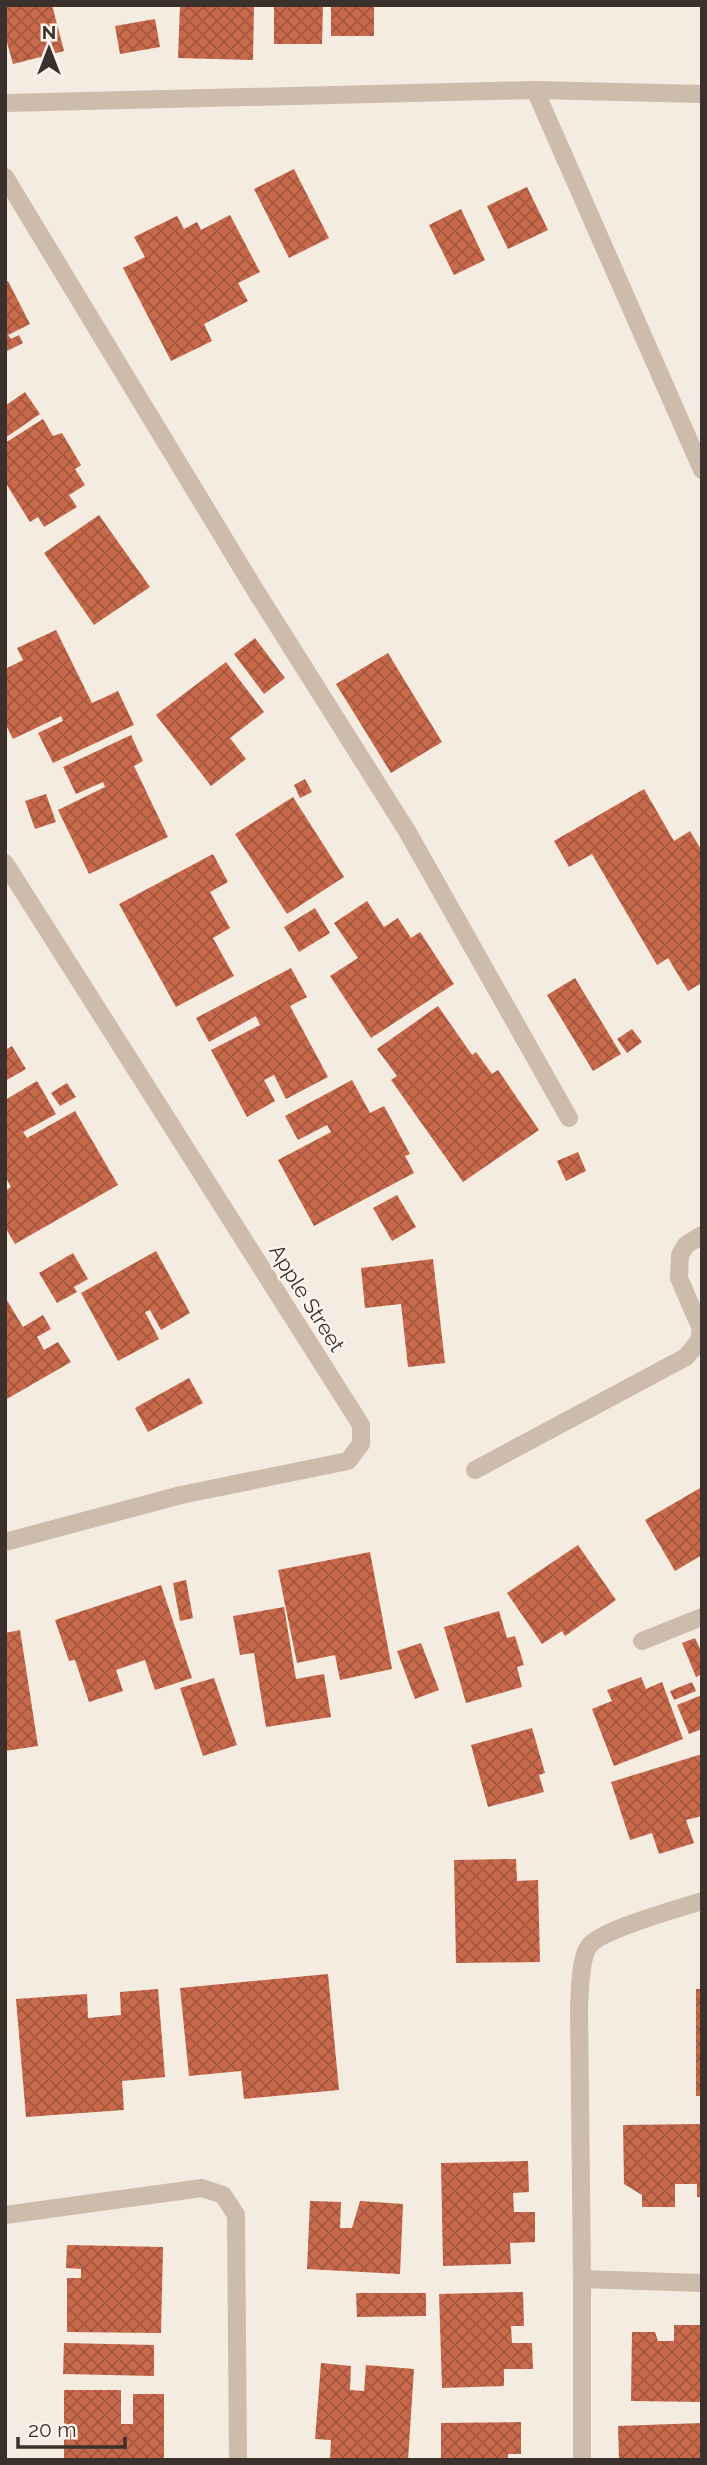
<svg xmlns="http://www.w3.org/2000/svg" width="707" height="2465" font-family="Raleway,sans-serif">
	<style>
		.building { fill: url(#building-cross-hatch) }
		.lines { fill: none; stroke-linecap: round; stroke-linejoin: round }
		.minor { stroke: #cdbbac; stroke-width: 18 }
		.labels { text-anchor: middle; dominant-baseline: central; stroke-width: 5; stroke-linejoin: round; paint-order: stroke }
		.street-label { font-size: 21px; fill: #3b302b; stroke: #fbf5ee }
	</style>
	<defs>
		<pattern id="building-cross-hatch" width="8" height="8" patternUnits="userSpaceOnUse" patternTransform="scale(1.75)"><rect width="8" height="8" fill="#c8694b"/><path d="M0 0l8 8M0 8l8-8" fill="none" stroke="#a4573f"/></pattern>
	</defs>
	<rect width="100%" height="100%" fill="#f4ebe1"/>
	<g class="building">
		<polygon points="5,5 52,5 64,51 13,64 5,35"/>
		<polygon points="183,5 254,5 253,60 178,58 180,6"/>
		<polygon points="274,5 323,5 322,44 274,44"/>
		<rect x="331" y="5" width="43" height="31"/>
		<polygon points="155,19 160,47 120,54 115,26"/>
		<polygon points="294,169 329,238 289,258 254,189"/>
		<polygon points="527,187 548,230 508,249 487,206"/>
		<polygon points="461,209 485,260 454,275 429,225"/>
		<polygon points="230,215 260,272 238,283 248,301 204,324 212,341 171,361 123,268 145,257 134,237 177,216 184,229 197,222 201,230"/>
		<polygon points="8,281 30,324 8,335 11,339 19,335 23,343 5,352 5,282"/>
		<polygon points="25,392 40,414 5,438 5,406"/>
		<polygon points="43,419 53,436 62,433 81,465 75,469 85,485 69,495 77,507 44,527 38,517 30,522 5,482 5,443"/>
		<polygon points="99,515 150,587 94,625 44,553"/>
		<polygon points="56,630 92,703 118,691 134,725 53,763 38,733 63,721 61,716 13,739 5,723 5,669 23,660 17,648"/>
		<polygon points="255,638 285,678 264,694 234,654"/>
		<polygon points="388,653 442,742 391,773 336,684"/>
		<polygon points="226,662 264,712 230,738 246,759 211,786 156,715"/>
		<polygon points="131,735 143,761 134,766 168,837 89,874 58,810 105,787 103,782 76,794 63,767"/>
		<polygon points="305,779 312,792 300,798 294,785"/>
		<polygon points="644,789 674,841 690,831 702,851 702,983 688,991 668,958 657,965 592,854 569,867 554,841"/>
		<polygon points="46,794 56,822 35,829 25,801"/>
		<polygon points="293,797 344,877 287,914 235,834"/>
		<polygon points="213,854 228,882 210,892 230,928 213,938 234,976 176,1007 119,904"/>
		<polygon points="367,901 384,927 398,918 411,938 420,932 454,984 371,1038 330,976 358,958 334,923"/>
		<polygon points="315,908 330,933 299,952 284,927"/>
		<polygon points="291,968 307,997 290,1006 328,1077 286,1099 274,1075 264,1080 275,1101 247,1117 211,1050 260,1025 256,1016 209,1042 196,1018"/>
		<polygon points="575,978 621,1054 593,1071 547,995"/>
		<polygon points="438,1006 472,1055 476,1052 492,1074 498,1070 539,1130 463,1182 391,1080 397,1076 377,1049"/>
		<polygon points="632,1029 642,1042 627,1053 617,1039"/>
		<polygon points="12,1046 26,1069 5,1081 5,1050"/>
		<polygon points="352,1080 370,1113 384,1106 410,1154 405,1156 414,1173 314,1226 278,1160 331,1132 327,1125 298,1140 285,1116"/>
		<polygon points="37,1081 56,1114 23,1132 27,1138 75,1111 118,1185 15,1244 5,1227 5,1191 11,1187 5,1176 5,1100"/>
		<polygon points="67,1083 76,1097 60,1106 51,1093"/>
		<polygon points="578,1152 586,1171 566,1181 557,1161"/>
		<polygon points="397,1195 416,1227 392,1241 373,1208"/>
		<polygon points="156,1251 190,1313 161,1330 150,1310 145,1312 159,1339 118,1361 81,1293"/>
		<polygon points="73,1253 88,1279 74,1287 77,1292 57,1303 39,1273"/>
		<polygon points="433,1259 445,1363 408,1367 401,1304 365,1308 361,1268"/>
		<polygon points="5,1297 23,1327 43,1315 51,1329 37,1337 44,1350 58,1342 71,1362 5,1400"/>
		<polygon points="189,1378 203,1403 148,1432 135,1408"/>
		<polygon points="702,1487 702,1555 675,1571 645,1520"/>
		<polygon points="578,1545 616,1600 565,1636 562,1631 542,1644 507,1593"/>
		<polygon points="370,1552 392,1669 340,1680 335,1655 297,1663 278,1570"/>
		<polygon points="186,1580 193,1618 180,1621 173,1583"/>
		<polygon points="161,1585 192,1678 155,1690 145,1660 116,1670 123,1691 89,1702 75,1660 69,1661 55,1620"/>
		<polygon points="284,1607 296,1679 324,1674 331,1717 266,1727 254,1653 240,1655 233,1616"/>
		<polygon points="499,1611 507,1638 515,1636 524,1665 517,1667 522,1687 466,1703 444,1627"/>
		<polygon points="20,1630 38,1746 5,1751 5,1633"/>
		<polygon points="695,1638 702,1653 702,1674 696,1677 682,1643"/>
		<polygon points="421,1643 439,1690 415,1699 397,1651"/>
		<polygon points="641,1677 646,1689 662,1682 683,1739 614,1766 592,1709 612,1701 607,1690"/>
		<polygon points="214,1678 237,1745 203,1756 180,1688"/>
		<polygon points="692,1682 696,1691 674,1700 670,1691"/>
		<polygon points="702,1695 702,1729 689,1734 677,1705"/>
		<polygon points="532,1728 545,1773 539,1775 544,1792 488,1807 471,1745"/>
		<polygon points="702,1754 702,1816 686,1820 694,1843 659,1854 652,1833 630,1840 611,1782"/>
		<polygon points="516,1859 517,1881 538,1880 540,1962 456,1963 454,1860"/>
		<polygon points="328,1974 339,2090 244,2099 241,2071 189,2076 180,1988"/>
		<polygon points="158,1989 165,2077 122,2081 124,2110 26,2117 16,1999 87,1994 88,2018 121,2015 120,1992"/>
		<rect x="696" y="1989" width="6" height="107"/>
		<polygon points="702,2124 702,2197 697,2197 697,2184 675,2184 675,2207 642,2207 642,2195 624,2184 623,2125"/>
		<polygon points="528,2161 529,2192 513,2193 514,2212 535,2212 535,2242 510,2243 511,2264 443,2266 441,2163"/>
		<polygon points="310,2201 341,2202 340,2228 352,2228 360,2201 403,2204 400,2274 307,2269"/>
		<polygon points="67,2245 163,2247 161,2333 67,2332 67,2278 81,2278 81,2269 66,2268"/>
		<polygon points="523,2292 524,2326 511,2326 512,2343 532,2343 533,2369 504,2369 504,2386 442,2388 439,2294"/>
		<polygon points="356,2293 426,2293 426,2316 357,2317"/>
		<polygon points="674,2325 702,2325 702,2402 631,2401 632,2332 655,2332 658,2341 674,2341"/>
		<polygon points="64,2343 154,2345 154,2376 63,2374"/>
		<polygon points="321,2363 351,2366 350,2390 364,2391 366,2365 414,2369 408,2460 330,2460 331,2440 315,2439"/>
		<polygon points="64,2390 121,2390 121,2424 133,2424 133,2394 164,2394 164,2460 64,2460"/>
		<polygon points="521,2422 521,2454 508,2454 508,2460 441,2460 441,2423"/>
		<polygon points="702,2423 702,2460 619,2460 618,2426"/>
	</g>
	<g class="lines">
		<g class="minor">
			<polyline points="535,90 702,470"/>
			<polyline points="5,103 535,90 702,94"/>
			<polyline points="5,177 257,593 407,831 569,1118"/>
			<polyline points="5,863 361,1425 361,1444 348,1461 181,1495 5,1542"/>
			<polyline points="475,1470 686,1357 699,1341 701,1329 679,1278 680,1255 686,1245 702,1235"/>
			<polyline points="642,1641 702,1617"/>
			<polyline points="5,2215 202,2188 223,2195 236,2215 238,2460"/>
			<polyline points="582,2279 702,2283"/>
			<path d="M582,2460V2279L579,2006C580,1991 580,1958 589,1946C602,1929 678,1909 702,1901"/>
		</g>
	</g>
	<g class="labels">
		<g class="street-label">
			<text transform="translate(307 1298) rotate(58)">Apple Street</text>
		</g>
	</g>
	<rect width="707" height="2465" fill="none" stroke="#3b302b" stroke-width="14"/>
	<g transform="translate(49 49)" stroke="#fbf5ee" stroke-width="5" paint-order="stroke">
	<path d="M0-5L12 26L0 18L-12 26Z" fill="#3b302b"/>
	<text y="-10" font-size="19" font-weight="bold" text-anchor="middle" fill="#3b302b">N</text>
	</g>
	<path d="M18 2437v10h107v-10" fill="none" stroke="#3b302b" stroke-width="3.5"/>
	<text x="28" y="2437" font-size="21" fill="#3b302b" stroke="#fbf5ee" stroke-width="5" paint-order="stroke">20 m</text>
</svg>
